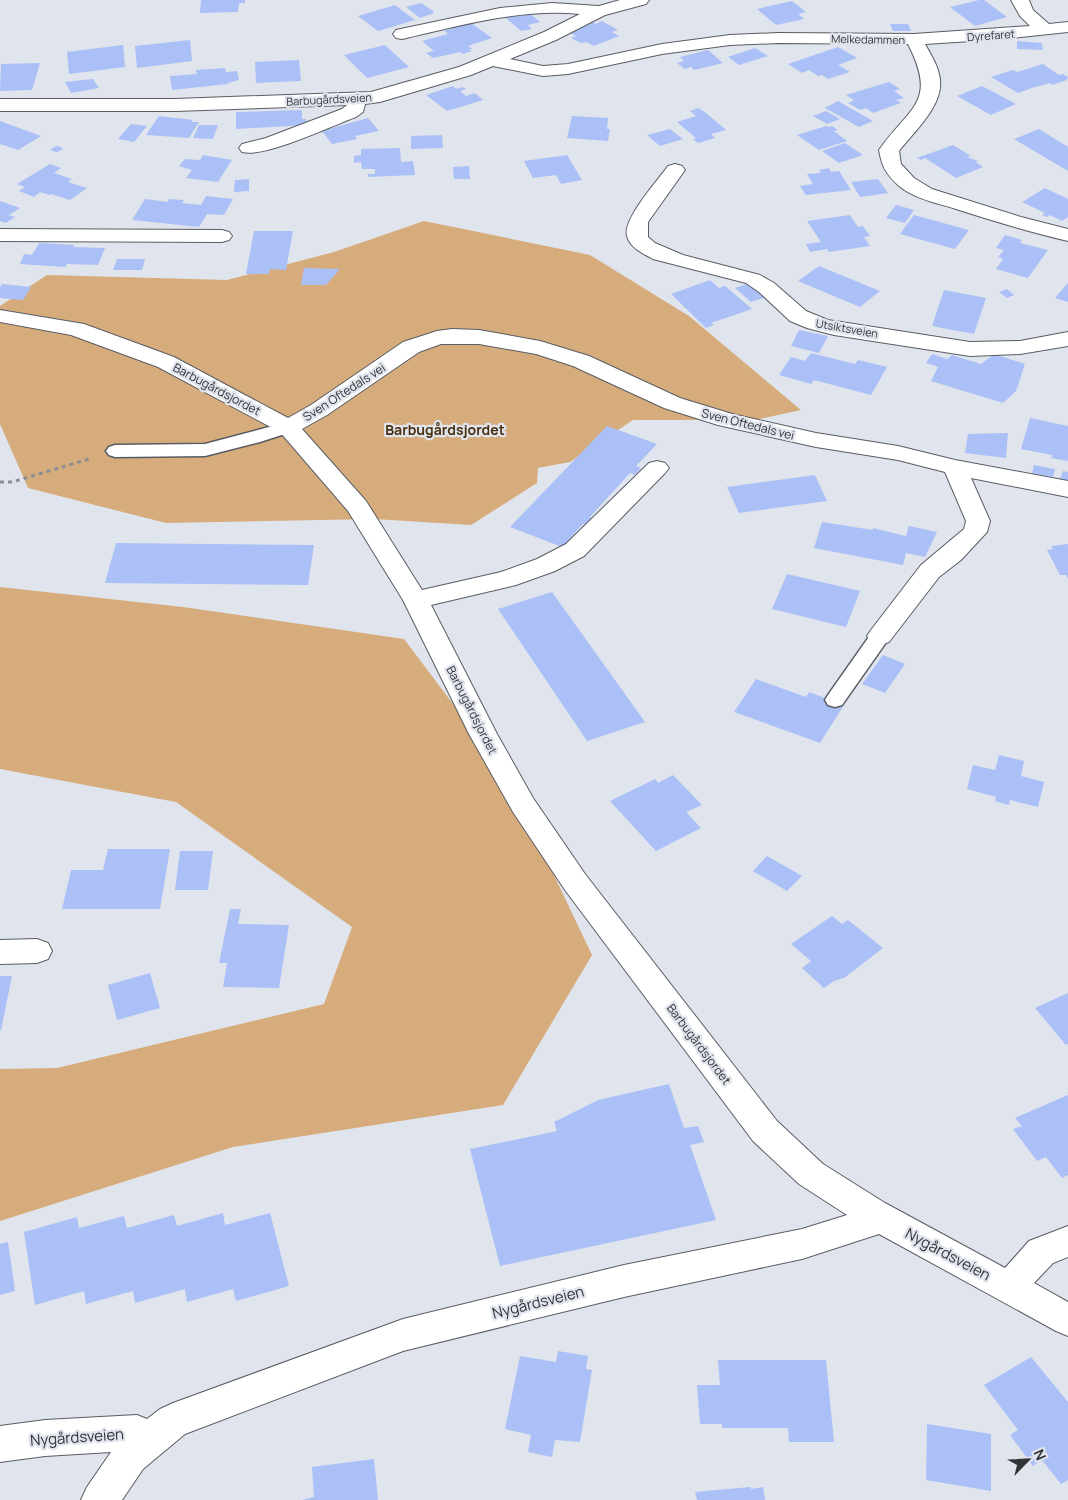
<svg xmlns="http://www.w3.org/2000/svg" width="1068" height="1500" font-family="Manrope,sans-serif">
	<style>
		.forest { fill: #d6ac7c }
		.building { fill: #aac0f6 }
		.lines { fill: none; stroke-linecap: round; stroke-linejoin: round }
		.lane-casing { stroke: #595c63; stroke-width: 3 }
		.street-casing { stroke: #595c63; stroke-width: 2 }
		.path { stroke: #8c8e95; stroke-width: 3; stroke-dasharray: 4 4; stroke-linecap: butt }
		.lane { fill: #fff; fill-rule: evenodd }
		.street { fill: #fff; fill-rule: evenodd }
		.labels { text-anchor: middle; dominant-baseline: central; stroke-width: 4.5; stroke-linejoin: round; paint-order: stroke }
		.far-street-label { font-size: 11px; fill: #323337; stroke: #e0e4ed }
		.street-label { font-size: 12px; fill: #323337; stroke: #e0e4ed }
		.neighbourhood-label { font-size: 14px; font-weight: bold; fill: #482e0c; stroke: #e0e4ed }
		.near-street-label { font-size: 15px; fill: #323337; stroke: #e0e4ed }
	</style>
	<rect width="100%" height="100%" fill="#e0e4ed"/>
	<g class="forest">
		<polygon points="424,221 590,255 689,316 801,410 755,420 633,420 570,462 538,468 537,483 471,525 374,519 166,523 28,488 0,424 0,306 47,275 227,280 334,252"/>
		<polygon points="0,587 183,607 404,639 496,761 509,781 592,955 503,1105 233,1147 0,1221 0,1069 57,1068 324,1004 352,927 176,802 0,769"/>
	</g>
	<g class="building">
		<polygon points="201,0 245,0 245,3 239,3 238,12 200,13"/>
		<polygon points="979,0 984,0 1007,17 975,26 950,7"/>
		<polygon points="792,1 806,12 798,14 804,19 776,25 757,9"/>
		<polygon points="421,3 433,11 434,13 420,18 406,7"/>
		<polygon points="395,5 415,20 378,31 358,16"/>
		<polygon points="528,12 540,22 528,25 532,29 521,31 505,17"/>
		<polygon points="602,21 618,30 612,32 619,36 594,46 586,42 581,43 571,38 576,36 568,32 593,22 596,24"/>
		<polygon points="471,23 492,38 468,46 472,49 469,49 472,51 463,54 460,52 433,58 426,53 434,51 422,41 448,34 444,31"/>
		<polygon points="890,24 908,24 911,31 893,31"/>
		<polygon points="190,40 192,61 137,68 135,46"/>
		<polygon points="1017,41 1042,43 1043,50 1017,49"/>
		<polygon points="123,45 125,67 69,74 67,52"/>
		<polygon points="385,45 409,67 367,78 344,55"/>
		<polygon points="838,47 857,58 838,65 850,72 828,79 822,75 818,76 809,70 802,73 788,64"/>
		<polygon points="755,48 768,56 739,65 728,57"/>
		<polygon points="708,50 723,63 694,70 691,67 685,69 677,63 684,61 680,57"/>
		<polygon points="299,60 301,81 256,83 255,62"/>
		<polygon points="40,63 32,90 0,91 1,64"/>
		<polygon points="1043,64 1059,75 1063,74 1068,77 1067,80 1052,85 1050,83 1035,87 1018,93 991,77 1013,70 1017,72"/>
		<polygon points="225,68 226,72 237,71 239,80 228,83 228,84 172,90 170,76 197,74 196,70"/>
		<polygon points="93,79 99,88 71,93 65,82"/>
		<polygon points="889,82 900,89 894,91 904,98 896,100 901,103 873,113 866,108 860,110 848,103 854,100 846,95"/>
		<polygon points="453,86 456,89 463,87 466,89 460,91 466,96 475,93 483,100 447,111 426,95"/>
		<polygon points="982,86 1016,104 991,115 957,96"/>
		<polygon points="838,101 873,121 859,127 825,108"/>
		<polygon points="698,108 706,113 726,130 711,134 715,138 698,143 693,139 696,138 677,122 696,116 690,111"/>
		<polygon points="302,110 302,119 306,119 307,125 236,129 236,112"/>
		<polygon points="826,111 840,119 827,124 813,116"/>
		<polygon points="159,116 193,120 191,122 199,122 189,138 146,135"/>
		<polygon points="572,116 608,118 607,129 610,129 608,141 567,138"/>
		<polygon points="368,118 379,131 355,136 357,139 332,144 322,131"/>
		<polygon points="0,121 41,136 18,150 0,144"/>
		<polygon points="131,124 147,126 134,142 118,139"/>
		<polygon points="199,125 218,125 213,139 193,138"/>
		<polygon points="826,126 828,127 832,126 838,130 834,131 847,141 819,150 797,135"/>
		<polygon points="670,129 683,139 660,146 647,135"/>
		<polygon points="1039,129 1068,147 1068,171 1014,139"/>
		<polygon points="442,135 443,148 411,149 411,136"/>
		<polygon points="845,143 863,155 839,163 822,151"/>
		<polygon points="953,145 971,156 967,157 978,161 976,162 983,167 956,178 925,158 921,160 917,158"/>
		<polygon points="56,146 61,147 63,149 57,152 50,150"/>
		<polygon points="400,148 401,162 413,161 415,175 368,177 368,174 375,174 375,169 362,169 361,162 354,163 354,156 361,155 361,149"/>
		<polygon points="203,155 232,160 218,182 186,178 192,170 179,166 185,159 200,160"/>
		<polygon points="567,155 582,180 561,184 556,175 533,178 524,161"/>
		<polygon points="50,164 61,168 54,173 72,179 68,182 87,188 70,200 51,194 49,195 40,192 34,197 19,191 25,187 17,184"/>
		<polygon points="469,166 470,179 454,179 453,167"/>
		<polygon points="829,168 831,172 839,171 851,190 806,195 800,186 813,184 807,174 821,173 819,170"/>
		<polygon points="249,179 249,191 234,192 235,180"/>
		<polygon points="878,179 888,193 860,197 851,182"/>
		<polygon points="1045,188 1068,199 1068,217 1062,221 1050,215 1047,217 1042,215 1045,213 1022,202"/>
		<polygon points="206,196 233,199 224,215 207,214 199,227 132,220 145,199 168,202 169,199 184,200 182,203 201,205"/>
		<polygon points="0,201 20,208 9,215 15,217 6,223 0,221"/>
		<polygon points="896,205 914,210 905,223 886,218"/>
		<polygon points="850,215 858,227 863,226 870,236 864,237 870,246 829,252 827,249 810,252 806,244 821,242 807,221"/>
		<polygon points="914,215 969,230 955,249 900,234"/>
		<polygon points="254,231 293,231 286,270 270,269 269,274 246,274"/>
		<polygon points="1005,235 1022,240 1020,243 1048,250 1028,278 996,269 1003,259 998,257 1004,250 996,248"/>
		<polygon points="39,243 74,245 73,247 105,248 98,265 67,264 65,267 20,264 24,254 32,255"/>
		<polygon points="117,259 145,259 142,270 113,270"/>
		<polygon points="819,266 880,291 860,307 798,281"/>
		<polygon points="304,268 340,269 326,285 301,285"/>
		<polygon points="710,280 719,288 725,286 752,309 711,323 714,325 706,328 671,294"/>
		<polygon points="750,283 766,297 751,302 735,288"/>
		<polygon points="1068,283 1068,302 1055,298"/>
		<polygon points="2,284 31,287 23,300 0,298 0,287"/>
		<polygon points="1007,289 1014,295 1007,298 999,292"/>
		<polygon points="944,290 986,298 974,334 932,326"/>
		<polygon points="799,330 828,336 819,353 791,346"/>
		<polygon points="811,353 855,364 858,360 887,367 871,395 814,380 811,384 779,375 791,357 805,361"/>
		<polygon points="932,354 947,359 952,355 981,364 994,354 1025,364 1016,391 1003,403 931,381 938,367 926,363"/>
		<polygon points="1030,418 1068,426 1068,461 1051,458 1052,455 1021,449"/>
		<polygon points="607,426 657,444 636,466 641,468 635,475 630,473 590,517 594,519 587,526 583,524 562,547 510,527"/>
		<polygon points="1008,433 1006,458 965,453 968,434"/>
		<polygon points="1034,465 1055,469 1053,477 1032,473"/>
		<polygon points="1063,471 1068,472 1068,481 1060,479"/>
		<polygon points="815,475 827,501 739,513 727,487"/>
		<polygon points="822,522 873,530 873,528 906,536 909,526 937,532 925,557 906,553 903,565 814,548"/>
		<polygon points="116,543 314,545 308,585 105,583"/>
		<polygon points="1068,544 1068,579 1066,575 1060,575 1047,550 1053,549 1051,546"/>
		<polygon points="787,574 860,591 846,627 772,609"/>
		<polygon points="552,592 645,722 587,741 498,609"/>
		<polygon points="883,655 905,664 885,693 862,684"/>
		<polygon points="756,679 806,697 809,692 844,705 820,743 734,712"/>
		<polygon points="999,755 1024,761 1021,776 1044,782 1038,807 1010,800 1009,805 995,801 996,797 967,789 973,765 995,770"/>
		<polygon points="673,775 702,805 686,812 701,828 656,851 610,801 655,779 658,783"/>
		<polygon points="108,849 170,849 160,909 62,909 71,870 103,870"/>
		<polygon points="180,851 213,851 208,890 175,890"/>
		<polygon points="767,856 802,876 787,891 753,871"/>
		<polygon points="230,909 241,909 238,924 289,925 279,988 223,987 227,963 219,963"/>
		<polygon points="832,916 842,924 848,920 883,948 844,978 834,981 824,988 802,968 811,961 791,944"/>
		<polygon points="150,973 160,1008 117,1020 108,985"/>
		<polygon points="0,976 12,976 1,1030 0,1030"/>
		<polygon points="1068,993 1068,1044 1066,1045 1035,1008"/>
		<polygon points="669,1084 684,1128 698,1126 704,1142 690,1145 716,1220 500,1266 470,1149 557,1131 554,1122 598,1100"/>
		<polygon points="1068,1095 1068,1175 1062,1178 1046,1157 1037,1161 1013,1129 1022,1126 1015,1118"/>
		<polygon points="223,1213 225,1225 270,1213 289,1286 236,1301 233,1289 187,1302 185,1289 135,1303 133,1291 86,1304 84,1291 35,1305 24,1232 77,1217 79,1228 124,1216 127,1228 174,1215 177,1226"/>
		<polygon points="8,1242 15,1291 0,1295 0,1244"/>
		<polygon points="558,1351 588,1356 586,1369 592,1370 580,1442 555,1440 552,1457 528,1452 531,1435 505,1429 520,1356 556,1362"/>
		<polygon points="1031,1357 1068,1402 1068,1480 1061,1484 1042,1460 1033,1466 1010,1435 1018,1430 984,1385"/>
		<polygon points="718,1360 826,1360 834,1442 789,1442 788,1428 722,1428 722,1424 700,1424 697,1385 720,1385"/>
		<polygon points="927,1424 991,1434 991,1491 926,1480"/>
		<polygon points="374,1459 378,1500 302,1500 314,1497 312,1467"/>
		<polygon points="750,1487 751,1489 763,1487 765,1500 697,1500 695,1492"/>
	</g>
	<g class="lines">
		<g class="lane-casing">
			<g id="lane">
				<polygon points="288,422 294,423 297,427 294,431 260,442 205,456 115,457 109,455 106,451 109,447 115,445 205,444"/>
				<polygon points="880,629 887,631 890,636 887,641 842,705 835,707 828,705 825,700 828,695 873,631"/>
			</g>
		</g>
		<g class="street-casing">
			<g id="street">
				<path d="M620,0H649L646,4L605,15L556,40L510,59L543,66L568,64L662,44L730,35L779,33L914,34L1030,26L1020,16L1011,0H1029L1033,10L1049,24L1068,22V32L1003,39L925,44C931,55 939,67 940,80C943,106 914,132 899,151L901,164L914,178L932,189L1021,217L1068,229V241C1030,232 993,221 956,209C937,203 915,199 899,186C886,174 882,167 879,150C910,106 938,103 908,44L779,43L730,45L662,54L568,74L543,76L493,66L471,75L380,102L365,104L363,112L356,117C331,126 265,158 242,152L239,148L242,144L266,138L342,109L347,105L175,111H0V99H175L371,92L459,67L544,32L580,14C521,8 459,26 402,39L396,38L393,34L396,30L500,8L552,3L599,6Z"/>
				<path d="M675,164L682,166L685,170L648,222V237L655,243L683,255L760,275L774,283L806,311L828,320L970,342L1020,341L1068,332V346L1020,354L970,356L834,335L807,328L790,321L759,292L746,283L653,259C644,254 630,248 627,236C622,220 658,180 668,166Z"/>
				<polygon points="0,229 222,230 229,232 232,236 229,240 222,242 0,241"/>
				<polygon points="0,310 84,324 174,357 288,418 311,405 403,342 437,331 452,329 479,330 540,341 589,356 680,398 732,414 816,433 898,446 955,460 1068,481 1068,497 971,478 990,521 987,532 961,560 939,577 889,642 880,645 871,642 867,636 871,630 921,565 964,529 966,521 945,472 898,460 816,447 718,425 664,408 573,366 536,354 479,344 441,344 419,352 327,415 302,429 366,501 422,590 501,572 537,559 566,544 649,463 657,461 665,463 669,468 665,473 584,556 555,571 516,585 431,605 497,734 533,798 585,874 777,1121 823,1164 885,1203 1005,1268 1029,1241 1068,1226 1068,1257 1053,1263 1034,1283 1068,1302 1068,1336 1056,1331 879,1234 802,1259 624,1297 403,1351 185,1434 143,1469 122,1500 81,1500 87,1487 111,1452 45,1456 0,1462 0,1426 45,1420 137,1415 147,1419 160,1409 173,1403 403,1319 624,1265 802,1229 847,1215 799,1184 753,1141 565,890 513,812 469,734 403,600 348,511 280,432 158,367 71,335 0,322"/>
				<polygon points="37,939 48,943 52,951 48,959 37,963 0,964 0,940"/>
			</g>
		</g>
		<polyline class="path" points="0,482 12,482 89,459"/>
		<use href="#lane" class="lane"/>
		<use href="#street" class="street"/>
	</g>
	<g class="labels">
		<g class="far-street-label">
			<text transform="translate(991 35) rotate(-4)">Dyrefaret</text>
			<text transform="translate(868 39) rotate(1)">Melkedammen</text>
			<text transform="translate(329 99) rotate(-3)">Barbugårdsveien</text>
			<text transform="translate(847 328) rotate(10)">Utsiktsveien</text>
		</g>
		<g class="street-label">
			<text transform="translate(217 389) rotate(28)">Barbugårdsjordet</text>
			<text transform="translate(344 392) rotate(-33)">Sven Oftedals vei</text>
			<text transform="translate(748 424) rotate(14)">Sven Oftedals vei</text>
			<text transform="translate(472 710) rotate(63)">Barbugårdsjordet</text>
			<text transform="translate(699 1044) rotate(53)">Barbugårdsjordet</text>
		</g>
		<g class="neighbourhood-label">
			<text x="445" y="429">Barbugårdsjordet</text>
		</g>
		<g class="near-street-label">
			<text transform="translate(948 1254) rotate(28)">Nygårdsveien</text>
			<text transform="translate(538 1302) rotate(-14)">Nygårdsveien</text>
			<text transform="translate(77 1437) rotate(-4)">Nygårdsveien</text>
		</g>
	</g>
	<g transform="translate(1028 1460) rotate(66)" stroke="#e0e4ed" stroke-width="4" paint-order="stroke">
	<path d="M0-4L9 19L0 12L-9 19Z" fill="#323337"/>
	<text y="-8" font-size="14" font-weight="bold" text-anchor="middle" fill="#323337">N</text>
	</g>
</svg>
